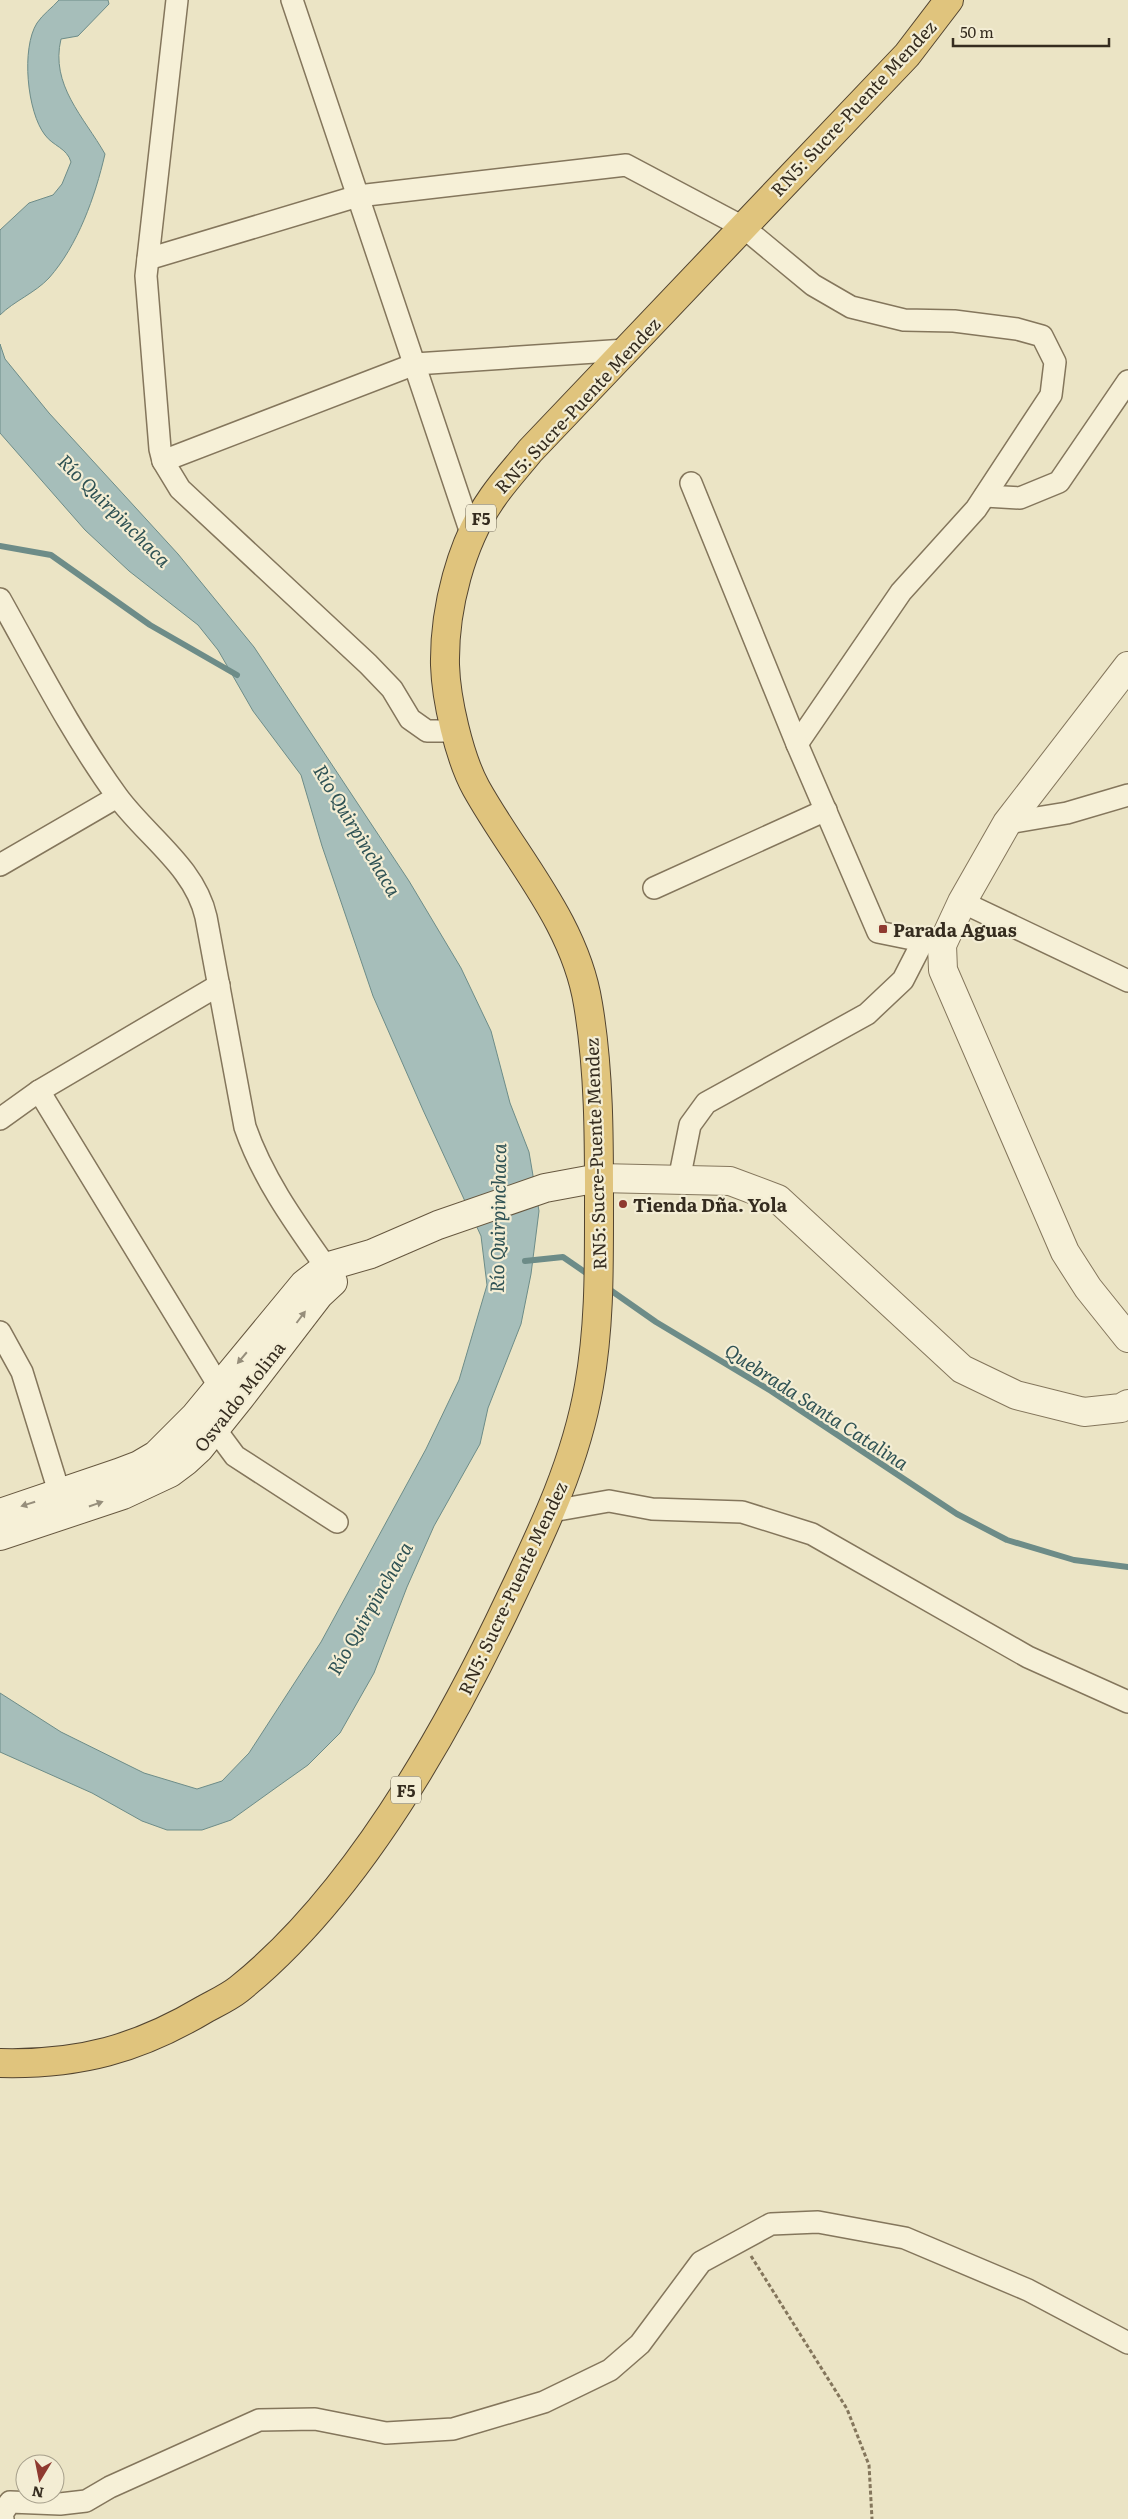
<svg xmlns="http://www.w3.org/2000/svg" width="1128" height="2519" font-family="Literata,serif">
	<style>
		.water { fill: #a6beba; stroke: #6d8c88 }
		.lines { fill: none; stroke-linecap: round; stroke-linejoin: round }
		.stream { stroke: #6d8c88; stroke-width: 6 }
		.minor-casing { stroke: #84765c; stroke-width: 24 }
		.tertiary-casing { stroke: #84765c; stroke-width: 30 }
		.secondary-casing { stroke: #66573f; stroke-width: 30 }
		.trunk-casing { stroke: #524430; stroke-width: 30 }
		.path { stroke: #84765c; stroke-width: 3; stroke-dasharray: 4 2.5; stroke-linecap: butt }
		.minor { stroke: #f6f0d7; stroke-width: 21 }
		.tertiary { stroke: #f6f0d7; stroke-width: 28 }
		.secondary { stroke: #f6f0d7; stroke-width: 28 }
		.trunk { stroke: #e0c47d; stroke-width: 28 }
		.oneway { fill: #968e7b }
		.poi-dot { fill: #8f3a30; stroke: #f3edd4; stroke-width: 2 }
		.labels { text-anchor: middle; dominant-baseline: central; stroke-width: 4.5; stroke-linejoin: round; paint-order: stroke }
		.shield { fill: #f3edd4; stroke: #6e6655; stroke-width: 1 }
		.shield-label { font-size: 16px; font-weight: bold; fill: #352c1f }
		.street-label { font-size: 18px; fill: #352c1f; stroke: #f3edd4 }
		.poi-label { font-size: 18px; font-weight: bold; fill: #352c1f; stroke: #f3edd4; text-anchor: start }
		.water-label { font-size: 19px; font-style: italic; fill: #2f5254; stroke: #f3edd4 }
	</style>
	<rect width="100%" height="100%" fill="#ebe4c5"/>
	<g class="water">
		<path d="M59,0H108L109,4L78,36L61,39C50,85 84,117 105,154C95,197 78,245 49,278C35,293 14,301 0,315V230L29,203L53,195L62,184L71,162C67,148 53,146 45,135C27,112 21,48 37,23C43,14 52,8 59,0Z"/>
		<polygon points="0,344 5,359 49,413 178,554 254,647 409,881 461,968 491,1031 510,1103 529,1152 539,1211 531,1274 521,1324 488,1408 480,1444 434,1526 407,1587 374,1673 340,1733 308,1765 277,1787 231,1820 202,1830 167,1830 142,1821 92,1793 0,1752 0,1693 61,1732 144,1773 197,1789 222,1781 249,1753 321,1642 426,1449 459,1380 487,1285 481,1236 423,1110 373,996 322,846 301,775 253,711 218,650 198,625 129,571 85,530 0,433"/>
	</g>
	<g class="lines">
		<g class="stream">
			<polyline points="0,546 51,555 150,625 237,675"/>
			<polyline points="525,1261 563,1257 592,1277"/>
			<polyline points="606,1287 656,1322 771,1391 957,1514 1007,1540 1074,1560 1128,1567"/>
		</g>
		<g class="minor-casing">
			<g id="minor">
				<polyline points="177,0 146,276 160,449 163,461 180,489 368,664 392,689 410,719 427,731 456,731"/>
				<polyline points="292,0 472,536"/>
				<polyline points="148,259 358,196 626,165 743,227 813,285 851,307 904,320 954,321 1017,329 1042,336 1055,362 1051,395 976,509 901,592 797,744"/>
				<polyline points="163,461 415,364 626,350"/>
				<polyline points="691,483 797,744 878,932 942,945"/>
				<polyline points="985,496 1020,498 1059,482 1128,381"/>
				<path d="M0,599C37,665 72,734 117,796C146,836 195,867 206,917L245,1127C263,1179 295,1223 326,1267"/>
				<polyline points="1007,823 1067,813 1128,795"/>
				<polyline points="0,865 117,797"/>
				<polyline points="654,888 826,810"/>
				<polyline points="962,902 1128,981"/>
				<polyline points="39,1091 219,1386 231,1393"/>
				<polyline points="0,1119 39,1091 219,985"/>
				<polyline points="679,1180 690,1125 706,1103 867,1014 903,980 922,943"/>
				<polyline points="0,1332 22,1372 60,1495 66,1507"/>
				<polyline points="203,1421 215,1429 235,1456 337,1522"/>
				<polyline points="552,1511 609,1501 652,1509 742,1512 812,1534 1028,1657 1128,1702"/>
				<polyline points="3,2519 2,2514 10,2502 60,2504 86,2501 110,2487 259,2420 315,2419 386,2433 453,2429 544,2402 610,2370 640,2344 701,2262 771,2224 818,2222 905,2238 1028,2290 1128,2343"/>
			</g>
		</g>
		<g class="tertiary-casing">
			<g id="tertiary">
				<polyline points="1128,666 1007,823 962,902 942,945 943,970 1065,1252 1088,1288 1128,1338"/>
				<polyline points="599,1178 730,1181 778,1199 962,1369 1016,1395 1084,1412 1121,1408 1128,1404"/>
			</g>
		</g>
		<g class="secondary-casing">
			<g id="secondary">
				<polyline points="0,1513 118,1473 139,1465 156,1455 195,1416 304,1284 326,1267 371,1254 438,1225 545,1188 599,1178"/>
				<polyline points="0,1536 123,1495 170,1473 186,1461 199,1449 240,1398 319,1295 333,1282"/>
			</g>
		</g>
		<g class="trunk-casing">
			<path id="trunk" d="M0,2063C79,2065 138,2049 205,2009C216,2003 229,1997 239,1989C356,1895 448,1731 511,1597C544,1528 576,1461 589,1386C599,1330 599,1275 599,1219C599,1148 600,1075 588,1004C575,922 515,858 476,788C459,757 446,699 445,665C444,609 461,542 493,497C504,481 518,466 530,451L907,55L949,0"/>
		</g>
		<polyline class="path" points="751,2256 847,2409 869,2465 872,2519"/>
		<use href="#minor" class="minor"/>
		<use href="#tertiary" class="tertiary"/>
		<use href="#secondary" class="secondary"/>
		<use href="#trunk" class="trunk"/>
	</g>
	<defs><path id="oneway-solid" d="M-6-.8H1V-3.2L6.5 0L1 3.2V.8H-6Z" transform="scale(1.25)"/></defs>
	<g class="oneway">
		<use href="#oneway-solid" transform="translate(301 1317) rotate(-53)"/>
		<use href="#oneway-solid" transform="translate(242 1358) rotate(130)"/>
		<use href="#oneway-solid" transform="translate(28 1504) rotate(163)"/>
		<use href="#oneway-solid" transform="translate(96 1504) rotate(-19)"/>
	</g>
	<g class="poi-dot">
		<rect x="878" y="924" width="10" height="10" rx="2.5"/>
		<circle cx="623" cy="1204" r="5"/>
	</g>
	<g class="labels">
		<g class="shield">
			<rect x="466" y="504.5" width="30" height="27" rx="4"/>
			<rect x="391" y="1776.5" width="30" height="27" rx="4"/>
		</g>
		<g class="shield-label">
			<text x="481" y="518">F5</text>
			<text x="406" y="1790">F5</text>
		</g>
		<g class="street-label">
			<text transform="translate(853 108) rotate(-47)">RN5: Sucre-Puente Mendez</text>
			<text transform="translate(577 405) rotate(-47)">RN5: Sucre-Puente Mendez</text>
			<text transform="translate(595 1154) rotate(-92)">RN5: Sucre-Puente Mendez</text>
			<text transform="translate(239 1396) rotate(-52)">Osvaldo Molina</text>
			<text transform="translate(512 1588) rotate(-65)">RN5: Sucre-Puente Mendez</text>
		</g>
		<g class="poi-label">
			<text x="893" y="929">Parada Aguas</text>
			<text x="633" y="1204">Tienda Dña. Yola</text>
		</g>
		<g class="water-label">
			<text transform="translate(115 510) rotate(45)">Río Quirpinchaca</text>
			<text transform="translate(358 830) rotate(59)">Río Quirpinchaca</text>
			<text transform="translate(497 1218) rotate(-89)">Río Quirpinchaca</text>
			<text transform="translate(817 1406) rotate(33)">Quebrada Santa Catalina</text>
			<text transform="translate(369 1608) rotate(-60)">Río Quirpinchaca</text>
		</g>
	</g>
	<g transform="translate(40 2479) rotate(190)"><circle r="24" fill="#f3edd4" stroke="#a7a08c"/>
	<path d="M0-4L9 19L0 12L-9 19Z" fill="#8f3a30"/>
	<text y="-8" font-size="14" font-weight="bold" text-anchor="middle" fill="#352c1f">N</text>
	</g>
	<path d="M953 38v8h156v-8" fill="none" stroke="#352c1f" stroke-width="2.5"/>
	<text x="960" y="38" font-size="15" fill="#352c1f" stroke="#f3edd4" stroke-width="4" paint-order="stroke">50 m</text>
</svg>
